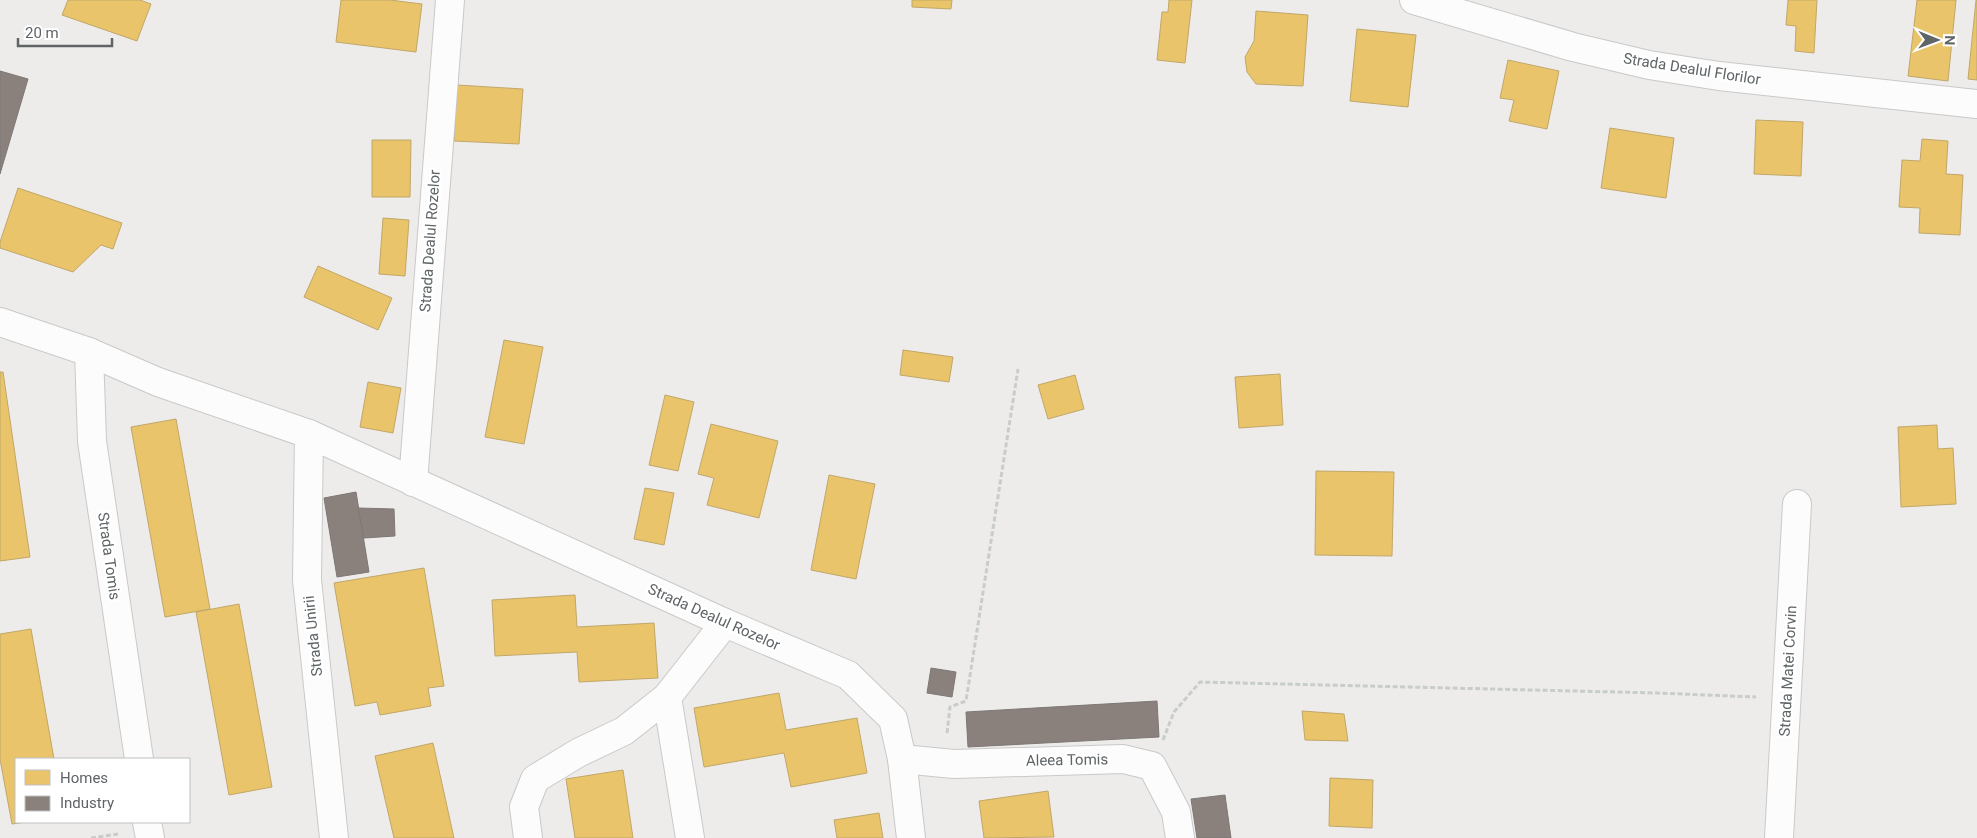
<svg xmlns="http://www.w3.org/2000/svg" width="1977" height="838" font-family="Roboto,sans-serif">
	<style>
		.homes { fill: #e9c46a; stroke: #c0a769 }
		.industry { fill: #8a817c; stroke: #7d7876 }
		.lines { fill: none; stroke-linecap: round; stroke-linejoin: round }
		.minor-casing { stroke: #c9c9c9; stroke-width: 30 }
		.path { stroke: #c8ccca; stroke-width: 3; stroke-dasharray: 5 2.5; stroke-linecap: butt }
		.minor { stroke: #fcfcfc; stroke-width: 28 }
		.labels { text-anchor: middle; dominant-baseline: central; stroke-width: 5; stroke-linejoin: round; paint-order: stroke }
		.street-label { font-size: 15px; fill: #5f6467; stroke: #fff }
	</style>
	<rect width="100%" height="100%" fill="#eeecea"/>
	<g class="homes">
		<polygon points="68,0 140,0 151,4 137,41 62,15"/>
		<polygon points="341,0 390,0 422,4 416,52 336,42"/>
		<polygon points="912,0 952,0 951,9 912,7"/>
		<polygon points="1169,0 1192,0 1185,63 1157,60 1162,12 1168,12"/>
		<polygon points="1788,0 1817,0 1814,53 1795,51 1796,26 1786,25"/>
		<polygon points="1917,0 1956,0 1948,81 1908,76"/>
		<polygon points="1976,0 1977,0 1977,80 1968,79"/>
		<polygon points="1256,11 1308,15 1303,86 1256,84 1247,72 1245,57 1254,41"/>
		<polygon points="1357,29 1416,35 1408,107 1350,101"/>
		<polygon points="1508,60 1559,71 1547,129 1509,121 1514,100 1500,98"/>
		<polygon points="457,85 523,89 519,144 454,141"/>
		<polygon points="1756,120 1803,122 1801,176 1754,174"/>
		<polygon points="1610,128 1674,138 1666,198 1601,188"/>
		<polygon points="1922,139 1948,141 1946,174 1963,175 1960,235 1919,233 1920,208 1899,207 1902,160 1920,161"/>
		<polygon points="372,140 411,140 410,197 372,197"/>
		<polygon points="18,188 122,223 113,249 101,245 73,272 0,248 0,242"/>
		<polygon points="383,218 409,220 405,276 379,274"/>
		<polygon points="318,266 392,298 378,330 304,297"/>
		<polygon points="504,340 543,347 524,444 485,437"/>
		<polygon points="903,350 953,357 949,382 900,375"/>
		<polygon points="0,372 3,372 30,557 0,561"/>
		<polygon points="1280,374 1283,425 1239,428 1235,377"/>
		<polygon points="1075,375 1084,409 1048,419 1038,385"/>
		<polygon points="368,382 401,388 393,433 360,427"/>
		<polygon points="665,395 694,402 678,471 649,465"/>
		<polygon points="176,419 210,609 165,617 131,427"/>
		<polygon points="711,424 778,441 759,518 707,505 714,478 698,474"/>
		<polygon points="1937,425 1938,449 1953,448 1956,504 1901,507 1898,427"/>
		<polygon points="1316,471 1394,472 1392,556 1315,555"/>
		<polygon points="829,475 875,484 856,579 811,570"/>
		<polygon points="645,488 674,493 664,545 634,539"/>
		<polygon points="424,568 444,686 428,688 431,706 380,715 377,702 355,706 334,583"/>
		<polygon points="575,595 577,627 654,623 658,678 579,682 577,652 495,656 492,600"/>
		<polygon points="239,604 272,787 229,795 196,612"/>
		<polygon points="31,629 54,759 16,759 16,822 25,822 12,824 0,759 0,634"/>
		<polygon points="779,693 786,730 857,718 867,773 791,787 784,753 704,767 694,708"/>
		<polygon points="1302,711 1344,714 1348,741 1305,740"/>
		<polygon points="433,743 454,838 394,838 375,756"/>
		<polygon points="623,770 633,838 575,838 566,779"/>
		<polygon points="1330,778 1373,780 1372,828 1329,826"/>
		<polygon points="1048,791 1054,837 984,838 979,801"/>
		<polygon points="879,813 883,838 837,838 834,820"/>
	</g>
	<g class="industry">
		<polygon points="0,71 28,79 0,174"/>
		<polygon points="356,492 369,572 337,577 324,498"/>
		<polygon points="358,508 394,509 395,536 364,538"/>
		<polygon points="931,668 956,672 952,697 927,693"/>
		<polygon points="1157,701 1159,737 968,747 966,712"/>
		<polygon points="1225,795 1231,838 1197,838 1191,799"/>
	</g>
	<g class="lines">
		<g class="minor-casing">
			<g id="minor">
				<polyline points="1414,0 1573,47 1649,65 1719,76 1977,104"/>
				<polyline points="0,322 89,352 158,382 309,434 725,623 848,675 893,719 902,759 911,838"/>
				<polyline points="89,352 92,441 139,759"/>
				<polyline points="309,434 307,580 334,838"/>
				<polyline points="413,482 450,0"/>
				<polyline points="667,697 690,838"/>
				<polyline points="902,759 954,764 1123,759 1152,766 1176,812 1180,838"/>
				<polyline points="147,822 150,838"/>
				<polyline points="528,838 524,807 535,779 578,753 624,731 667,697 725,623"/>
				<polyline points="1779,838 1797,504"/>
			</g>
		</g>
		<g class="path">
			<polyline points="947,733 950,707 966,701 1018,369"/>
			<polyline points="1163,740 1174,712 1200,682 1657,693 1756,697"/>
			<polyline points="91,838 118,834"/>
		</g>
		<use href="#minor" class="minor"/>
	</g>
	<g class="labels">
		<g class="street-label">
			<text transform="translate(1692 69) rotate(9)">Strada Dealul Florilor</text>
			<text transform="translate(430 241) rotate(-86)">Strada Dealul Rozelor</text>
			<text transform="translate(109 556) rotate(82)">Strada Tomis</text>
			<text transform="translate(714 617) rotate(24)">Strada Dealul Rozelor</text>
			<text transform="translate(313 636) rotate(-96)">Strada Unirii</text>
			<text transform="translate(1788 671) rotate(-87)">Strada Matei Corvin</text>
			<text transform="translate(1067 760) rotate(-1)">Aleea Tomis</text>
		</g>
	</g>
	<rect x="15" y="758" width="175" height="65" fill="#ffffff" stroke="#bfc1c2"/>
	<rect x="25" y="770" width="25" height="15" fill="#e9c46a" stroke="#bfc1c2"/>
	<text x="60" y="783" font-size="15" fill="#5f6467">Homes</text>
	<rect x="25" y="796" width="25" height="15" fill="#8a817c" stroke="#bfc1c2"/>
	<text x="60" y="808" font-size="15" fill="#5f6467">Industry</text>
	<g transform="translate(1937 40) rotate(91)" stroke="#ffffff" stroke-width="4" paint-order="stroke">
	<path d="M0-4L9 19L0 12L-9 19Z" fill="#5f6467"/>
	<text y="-8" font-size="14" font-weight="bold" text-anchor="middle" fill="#5f6467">N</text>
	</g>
	<path d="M18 38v8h94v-8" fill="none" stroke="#5f6467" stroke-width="2.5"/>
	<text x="25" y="38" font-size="15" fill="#5f6467" stroke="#ffffff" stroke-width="4" paint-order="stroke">20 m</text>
</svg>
